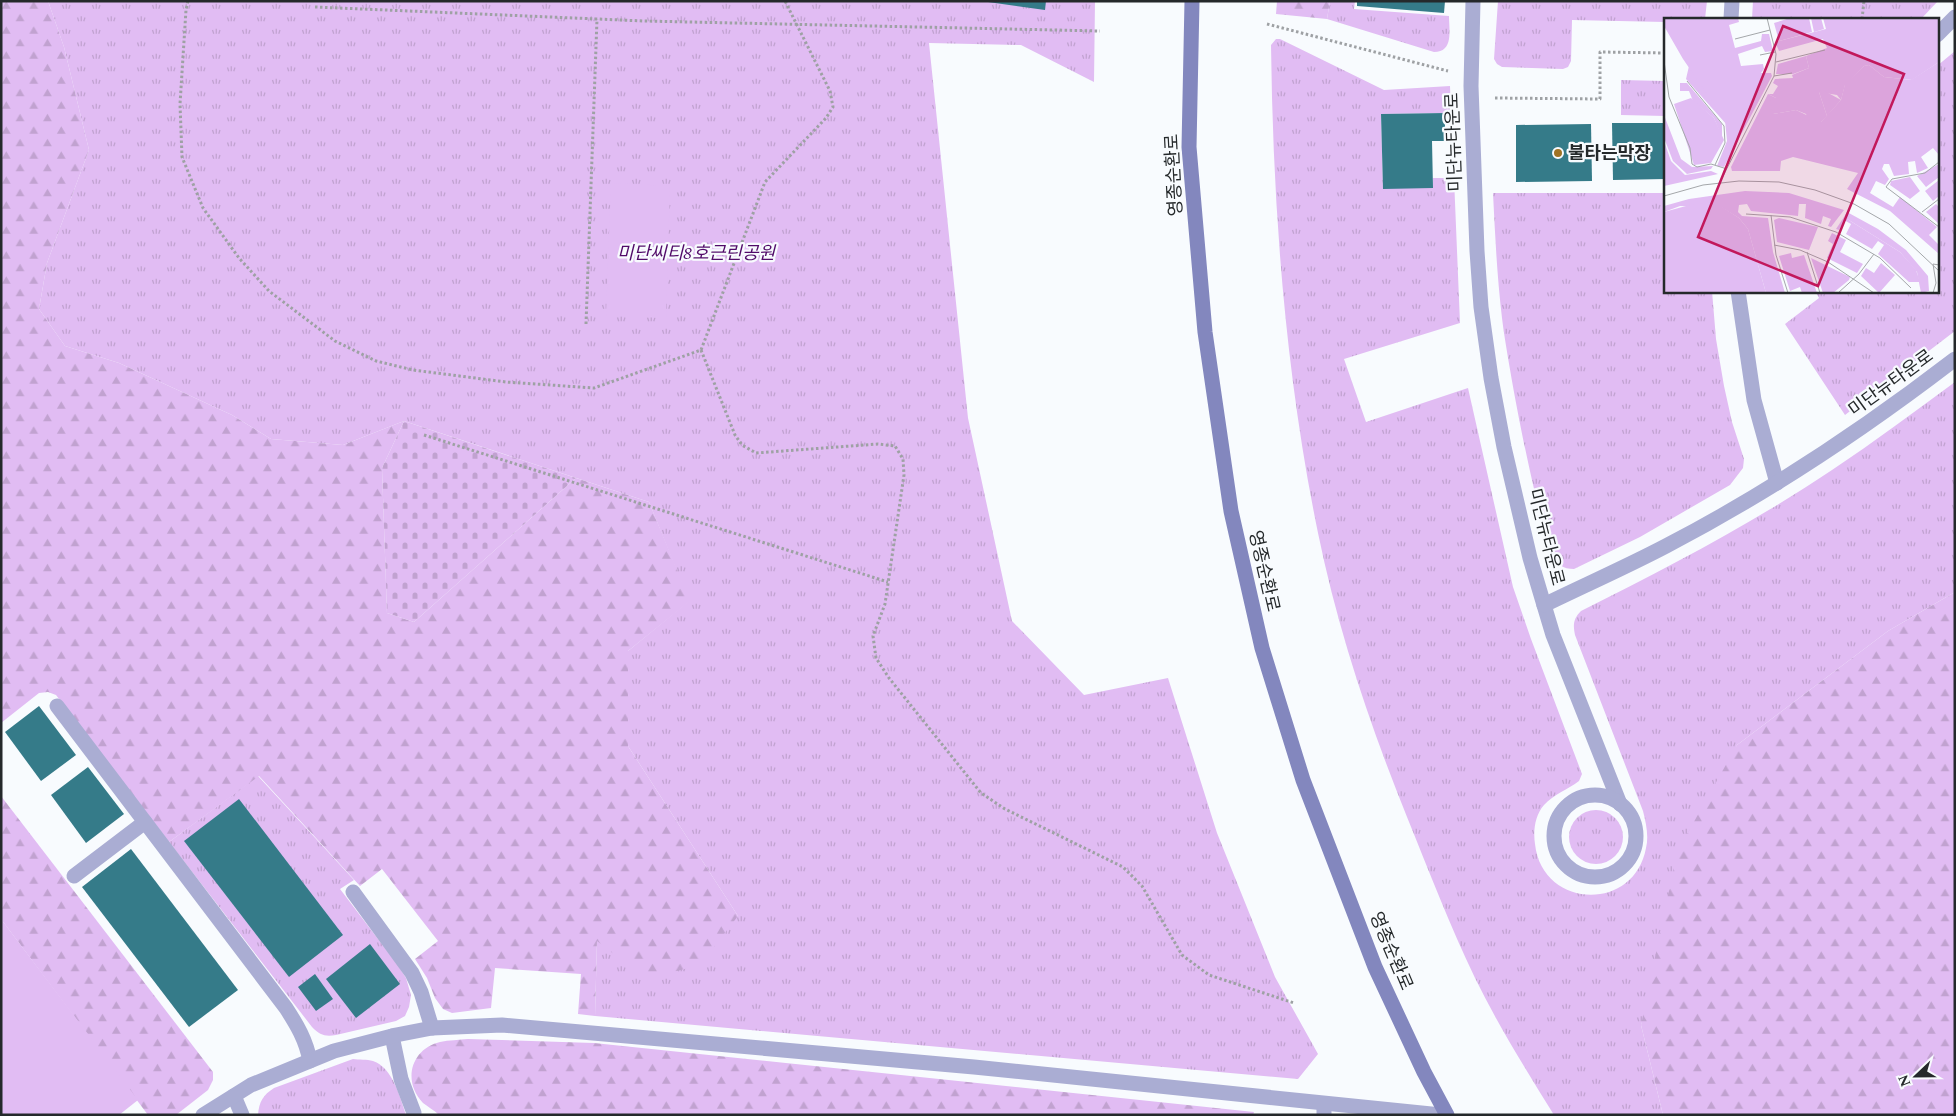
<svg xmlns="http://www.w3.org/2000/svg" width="1956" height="1116" font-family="Spectral,'Noto Sans KR',serif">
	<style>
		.grass { fill: url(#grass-tufts) }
		.forest { fill: url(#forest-firs) }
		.cemetery { fill: url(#cemetery-stones) }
		.garden { fill: #e1bcf3 }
		.building { fill: #357b89 }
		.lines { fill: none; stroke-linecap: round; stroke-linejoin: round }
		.path { stroke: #9ea1a4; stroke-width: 3; stroke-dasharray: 2.5 2.5; stroke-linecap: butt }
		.service { stroke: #aaadd3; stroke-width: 15 }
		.minor { stroke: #aaadd3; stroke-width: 15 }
		.secondary { stroke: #8387be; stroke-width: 15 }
		.poi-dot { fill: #a07324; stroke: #f8fbfe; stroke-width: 2 }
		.labels { text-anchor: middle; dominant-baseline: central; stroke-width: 4.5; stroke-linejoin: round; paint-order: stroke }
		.street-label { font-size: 18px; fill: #25292b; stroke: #f8fbfe }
		.poi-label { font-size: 18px; font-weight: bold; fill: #25292b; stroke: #f8fbfe; text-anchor: start }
		.park-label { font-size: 18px; font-style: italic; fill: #510b69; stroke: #f8fbfe }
		.inset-road { fill: none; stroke: #a4a7aa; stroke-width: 1 }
		.view { fill: #c2185b; fill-opacity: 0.15; stroke: #c2185b; stroke-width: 2.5 }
		.inset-edge { fill: none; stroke: #25292b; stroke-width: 2.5 }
	</style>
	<defs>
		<pattern id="grass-tufts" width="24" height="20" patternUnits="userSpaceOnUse" patternTransform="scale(1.25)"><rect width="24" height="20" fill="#e1bcf3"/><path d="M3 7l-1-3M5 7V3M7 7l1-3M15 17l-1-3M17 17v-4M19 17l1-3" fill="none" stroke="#c1a2d0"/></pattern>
		<pattern id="forest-firs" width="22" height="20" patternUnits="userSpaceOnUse" patternTransform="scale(1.25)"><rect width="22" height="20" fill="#e1bcf3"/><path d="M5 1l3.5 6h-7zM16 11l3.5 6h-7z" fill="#c1a2d0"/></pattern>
		<pattern id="cemetery-stones" width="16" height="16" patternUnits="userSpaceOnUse" patternTransform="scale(1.25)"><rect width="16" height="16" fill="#e1bcf3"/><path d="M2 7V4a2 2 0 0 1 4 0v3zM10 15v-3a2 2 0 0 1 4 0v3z" fill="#c1a2d0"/></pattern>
	</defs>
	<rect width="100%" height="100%" fill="#f8fbfe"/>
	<g class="grass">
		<polygon points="48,1 1095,1 1094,82 1021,45 929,43 968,418 1012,621 1084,695 1168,678 1217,833 1275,977 1318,1054 1298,1079 595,1016 597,941 738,916 628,746 628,651 689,601 649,502 404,421 343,445 271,439 232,415 119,363 65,346 39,309 47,263 89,150 64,47"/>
		<path d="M1330,1H1355L1354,9L1449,16C1449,30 1454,52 1434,52L1327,19Z"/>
		<polygon points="1498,1 1707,1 1705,19 1665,19 1665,22 1572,20 1571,61 1568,67 1563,69 1502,67 1497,64 1494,59"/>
		<polygon points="1753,1 1938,1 1921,19 1752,19"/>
		<path d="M1276,39H1280L1384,90L1450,86L1451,113L1381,114L1383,188H1432L1433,178H1454L1460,323L1344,359L1366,422L1468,388L1513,587L1531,639L1582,774L1579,781C1567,790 1554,794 1544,805C1535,815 1533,831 1535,844C1542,909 1634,913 1646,848C1649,836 1646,823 1643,811L1575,635C1573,625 1573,619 1581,611C1667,568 1753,523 1832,470C1874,442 1914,412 1955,382V592L1888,631L1737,745L1641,1025L1663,1115H1554C1526,1070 1498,1025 1475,978C1450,926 1429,871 1407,817C1370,725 1338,631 1318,533C1285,372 1273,208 1271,45Z"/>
		<polygon points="1955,51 1955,331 1845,415 1785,324 1819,298 1815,291 1937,291 1937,66"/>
		<polygon points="1621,80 1665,81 1665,116 1621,115"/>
		<path d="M1493,193H1665V291H1712L1716,339L1724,386L1732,422L1744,459L1743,468L1730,485L1640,537L1574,569C1569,569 1564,568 1560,565C1540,547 1506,353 1502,318C1497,276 1495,234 1493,193Z"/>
		<path d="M258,776L354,880L340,889L397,964L406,978L411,995L409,1007L405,1016L396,1021L336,1035C325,1037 320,1035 312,1027L169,842Z"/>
		<circle cx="1596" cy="837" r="27"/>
		<path d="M353,1059C359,1060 367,1059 373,1061C393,1068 400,1097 406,1115H258C259,1102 263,1095 274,1088Z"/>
	</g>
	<g class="forest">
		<polygon points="1,1 48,1 64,47 89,150 47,263 39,309 65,346 119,363 232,415 271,439 343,445 404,421 382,468 387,613 414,622 576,478 649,502 690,601 628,651 628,746 738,916 700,965 646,979 597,941 595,1016 578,1014 581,974 495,968 491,1008 452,1013 443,1009 435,998 427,978 415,959 438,941 382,869 360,886 259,776 169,842 56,695 48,692 39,693 1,723"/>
		<polygon points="1277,1 1330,1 1327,19 1276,14"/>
		<polygon points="1955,592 1955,1115 1663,1115 1641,1025 1677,852 1737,745 1888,631"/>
		<polygon points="1,796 213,1072 213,1080 208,1090 176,1115 148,1115 1,919"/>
		<path d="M468,1039L594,1043L1254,1112L1253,1115H439C434,1110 428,1107 423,1103C402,1081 411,1049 440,1042C449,1040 459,1040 468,1039Z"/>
	</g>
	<polygon class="cemetery" points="404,421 576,478 414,622 387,613 382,468"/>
	<g class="garden">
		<polygon points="611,183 670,186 666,318 606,316"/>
		<polygon points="1,919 138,1100 119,1115 1,1115"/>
	</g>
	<g class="building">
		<polygon points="981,1 1046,1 1045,10"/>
		<polygon points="1357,1 1445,1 1444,13 1357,6"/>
		<polygon points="1445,113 1445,141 1432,141 1433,188 1383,189 1381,114"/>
		<polygon points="1612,123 1665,123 1665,179 1613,180"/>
		<polygon points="1591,124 1592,181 1516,182 1516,125"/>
		<polygon points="39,706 76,755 41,781 5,732"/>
		<polygon points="88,767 124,814 86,843 51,795"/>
		<polygon points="239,799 343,935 289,977 184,841"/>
		<polygon points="131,849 238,990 189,1027 82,887"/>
		<polygon points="370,944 400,984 356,1018 326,979"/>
		<polygon points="315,974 333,999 316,1011 298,987"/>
	</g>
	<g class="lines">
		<g class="path">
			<polyline points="188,1 186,10 180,104 182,157 203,208 239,258 269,291 335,341 376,361 413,370 506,382 594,388 701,350 765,182 826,118 833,107 830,91 785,1"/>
			<polyline points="315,7 644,21 1100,31"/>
			<polyline points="1862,19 1864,1"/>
			<polyline points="1267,24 1448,71"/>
			<polyline points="1495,98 1600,99 1600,52 1665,53"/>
			<polyline points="586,324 597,19"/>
			<polyline points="701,350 735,435 742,445 756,453 878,444 895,446 903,459 904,475 885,604 873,636 876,658 889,678 981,793 1005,809 1123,867 1142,886 1182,955 1209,975 1294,1003"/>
			<polyline points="424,435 888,582"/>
		</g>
		<g class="service">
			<path d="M57,706L286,1008C297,1025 306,1040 310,1061"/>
			<polyline points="74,876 145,822"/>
			<polyline points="353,892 412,973 421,992 432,1028"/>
			<polyline points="392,1036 401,1079 414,1113"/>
			<polyline points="234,1096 242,1115"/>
			<polyline points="1324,1115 1324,1104"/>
		</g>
		<g class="minor">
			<polyline points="1473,1 1471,86 1477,251 1481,307 1491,378 1504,447 1530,558 1544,605 1553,635 1620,804"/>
			<polyline points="1731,19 1732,1"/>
			<polyline points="1937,35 1955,17"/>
			<polyline points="1738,291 1754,400 1777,483"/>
			<path d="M1544,605C1585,585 1626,567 1666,546C1768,493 1864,429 1955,359"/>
			<circle cx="1595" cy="836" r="41"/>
			<polyline points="203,1115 251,1085 334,1051 396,1035 432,1028 502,1025 974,1067 1441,1115"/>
		</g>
		<polyline class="secondary" points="1192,1 1189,147 1205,332 1231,511 1262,648 1303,780 1375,967 1424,1072 1447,1115"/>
	</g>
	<circle class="poi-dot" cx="1558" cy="153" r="5"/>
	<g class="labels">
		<g class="street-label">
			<text transform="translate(1454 142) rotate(-92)">미단뉴타운로</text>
			<text transform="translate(1174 175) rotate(-93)">영종순환로</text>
			<text transform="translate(1891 383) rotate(-36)">미단뉴타운로</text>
			<text transform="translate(1546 537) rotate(76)">미단뉴타운로</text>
			<text transform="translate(1264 571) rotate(77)">영종순환로</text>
			<text transform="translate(1391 951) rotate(67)">영종순환로</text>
		</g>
		<g class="poi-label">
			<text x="1568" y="153">불타는막장</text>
		</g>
		<g class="park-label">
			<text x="696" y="253">미단씨티8호근린공원</text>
		</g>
	</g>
	<g transform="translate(1664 18)">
		<rect width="275" height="275" fill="#f8fbfe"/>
		<path d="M142,38L145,50L129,56H112L114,46ZM275,44V137L269,130L257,139L264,150L253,155L251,143L244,144L245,156L230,158L225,146H220L218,151L225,161L221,167L212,163L206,175L229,189L236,179L273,209L265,217L275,227V236L226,193L183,171L194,155L129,139L117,143L116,153H68L67,149L104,76L112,80L109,96L132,92L157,104L177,82L181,66L200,48L205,47L220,59L247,62ZM25,48L59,96L63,107L22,61ZM16,65H23L58,106V120L50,100L29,83L25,73H16ZM0,97L17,141L28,149L49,148L47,151L23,156L9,143L0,120ZM0,123L7,143L21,157L47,153L54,156L0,168ZM275,146V159L262,169L253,158ZM246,159L256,173L246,181L226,167L227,163ZM275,162V178L269,183L261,173ZM81,173L125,175L180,192L167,209L164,208L167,201L159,198L157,206L141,200L142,186H135L134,198L87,193L83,186L75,187L74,194L78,198L104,200L109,234L121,275H102L84,211L75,200L57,189L16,188L0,194V188L25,181ZM272,186L275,189V206L262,194ZM180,199L236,234L252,252L256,264H245L214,236L220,227L214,223L208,231L182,216L187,206L180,202L175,212L172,211ZM115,200L154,209L145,232L113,224L110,202ZM168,215L182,222L176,234L199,246L193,255L163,240L169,226L164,223ZM127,235L128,240L140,237L153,275H138L136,269L126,273L115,238ZM147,240L186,259L185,262L169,275H159ZM217,245L231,257L215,275L197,258L202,250L210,255Z" fill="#e1bcf3"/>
		<path d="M0,0H74L75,4L65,7L71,30L97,23L98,16H105L109,33L101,34L98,28L74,36L77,48L99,46L100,51L97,55H107L108,58L60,149L53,148L63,123L61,102L19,41L0,8ZM159,0H275V44L248,62L220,59L205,47L200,48L181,67L177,82L173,77L155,74L163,98L157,104L145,105L142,96L132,92L109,96L106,83L112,80L104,76H109L114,68L109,65L111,61L129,60L128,57L145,50L142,38L163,30L159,21L115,33L111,24L162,11ZM27,80L50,100L60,122L47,145L30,147L10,86ZM33,185L58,189L75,200L84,211L102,275H0V194ZM183,194L214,211L242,232L264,258L265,273L257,275L253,254L236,234L180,199Z" fill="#e1bcf3"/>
		<path d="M157,71L177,82L163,98L155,74Z" fill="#e1bcf3"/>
		<path d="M126,0H145L148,14L115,23L110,5ZM147,0H157L160,11L150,14Z" fill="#e1bcf3"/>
		<path class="inset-road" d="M71,21L106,12M96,37L111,34M0,43L5,79L26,130L28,146L33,149L47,146L63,151M112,44L161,32M110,58L128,55M23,63L60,108L61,125L51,147M275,144L261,155L228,161L222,169L275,209M56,164L110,58L112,36L103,0M0,178L39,167L75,163L115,164L151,172L190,186L225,206L275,253M258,194L275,181M82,196L126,199L172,214L216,240L247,270M107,197L112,237L124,275M110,227L136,232L164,244L210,275M143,234L156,275M174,275L195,256L210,236M269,275L272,265L269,246L275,247"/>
		<path class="view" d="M119,8L240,56L154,268L34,219Z"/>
		<rect width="275" height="275" class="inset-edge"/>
	</g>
	<rect width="1956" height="1116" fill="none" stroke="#25292b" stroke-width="5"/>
	<g transform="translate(1916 1076) rotate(248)" stroke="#f8fbfe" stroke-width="4" paint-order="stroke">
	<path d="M0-4L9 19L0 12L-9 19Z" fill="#25292b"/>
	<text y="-8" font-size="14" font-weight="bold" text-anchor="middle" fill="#25292b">N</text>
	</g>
</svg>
